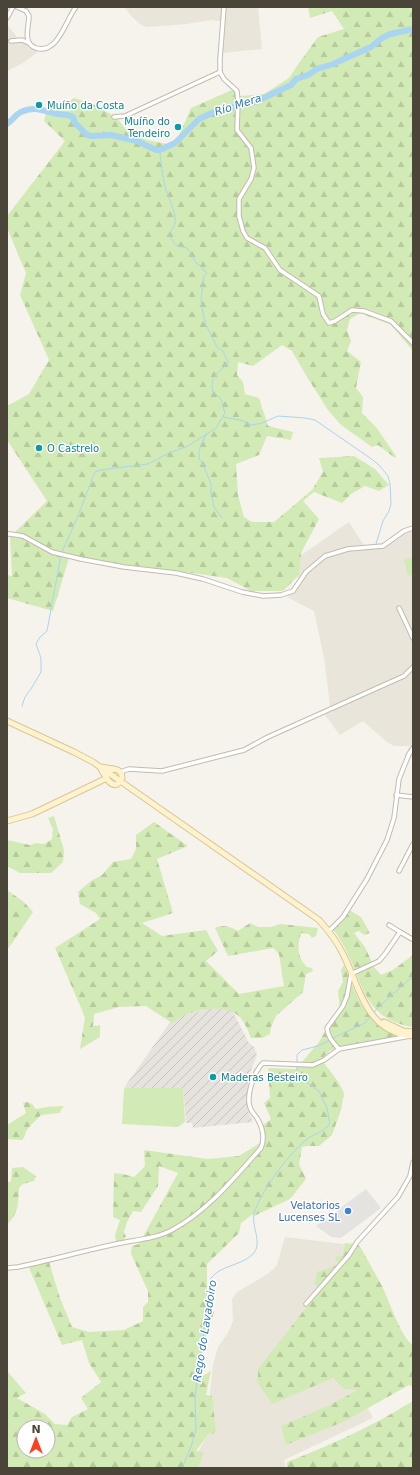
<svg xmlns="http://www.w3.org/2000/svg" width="420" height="1475" font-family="'DejaVu Sans',sans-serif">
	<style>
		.residential { fill: #eae5da }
		.industrial { fill: url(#industrial-furrows) }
		.grass { fill: #d2eab5 }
		.forest { fill: url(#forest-firs); fill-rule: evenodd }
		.parking { fill: #e5e3e0 }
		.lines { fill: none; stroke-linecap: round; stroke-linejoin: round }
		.stream { stroke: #a9d4f2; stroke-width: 1 }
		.river { stroke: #a9d4f2; stroke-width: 6 }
		.street-casing { stroke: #c2bbae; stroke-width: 5.5 }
		.secondary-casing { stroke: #d6c79b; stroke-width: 7 }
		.street { stroke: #fff; stroke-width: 3.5 }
		.secondary { stroke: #fff3cd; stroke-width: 5 }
		.culture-dot { fill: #0f9aa8; stroke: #fff; stroke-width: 1.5 }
		.shop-dot { fill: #3f7fe0; stroke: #fff; stroke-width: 1.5 }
		.labels { text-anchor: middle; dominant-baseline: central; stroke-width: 3; stroke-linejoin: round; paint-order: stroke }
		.culture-label { font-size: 10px; fill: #0d838f; stroke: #fff; text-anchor: start }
		.shop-label { font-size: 10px; fill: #366cbe; stroke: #fff; text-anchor: end }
		.water-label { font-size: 11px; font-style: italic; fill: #2e7ab2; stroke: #fff }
	</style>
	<defs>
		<pattern id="industrial-furrows" width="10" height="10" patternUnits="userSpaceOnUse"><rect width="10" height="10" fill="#e6e2dd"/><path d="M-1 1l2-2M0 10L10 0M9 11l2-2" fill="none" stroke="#c7c3be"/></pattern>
		<pattern id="forest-firs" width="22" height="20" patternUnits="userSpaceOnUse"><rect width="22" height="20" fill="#d2eab5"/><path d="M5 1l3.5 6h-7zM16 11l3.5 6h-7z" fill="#b6ca9c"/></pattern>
	</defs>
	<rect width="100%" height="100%" fill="#f6f3ec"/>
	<g class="residential">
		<polygon points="124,7 258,7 262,49 223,53 225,22 212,20 186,24 148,27 141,25 133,18"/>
		<polygon points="7,24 19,40 31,41 39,48 38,52 23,63 7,71"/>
		<polygon points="349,522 365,547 382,544 405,529 413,526 413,759 405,755 410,746 394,746 387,742 363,721 340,735 325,715 333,711 330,707 325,663 314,611 289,598 285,592 291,590 298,579 295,557 303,554"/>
		<polygon points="285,1237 360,1246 319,1295 328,1376 344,1385 357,1387 373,1418 284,1460 286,1468 194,1468 198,1452 204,1441 207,1421 213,1364 218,1347 228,1333 233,1321 232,1299 237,1292 269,1273 277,1265"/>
	</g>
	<polygon class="industrial" points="224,1005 233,1012 249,1043 254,1047 257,1055 248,1078 248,1110 253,1122 193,1128 192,1123 186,1123 183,1088 124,1088 173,1018"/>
	<g class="grass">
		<polygon points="412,557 413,574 408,576 404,560"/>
		<polygon points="124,1088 183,1088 185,1122 178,1127 122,1124"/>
	</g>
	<g class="forest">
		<polygon points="308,7 413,7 413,351 391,325 360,313 350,319 347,330 351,341 347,351 361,362 356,388 363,397 362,413 376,427 396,456 395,458 378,445 372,447 341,425 328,410 307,377 292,351 282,345 253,366 238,362 237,375 243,382 245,394 259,398 268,426 293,432 291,440 267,436 259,455 236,464 238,495 244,517 252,522 274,522 312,490 323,472 319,458 354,456 375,469 389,485 379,491 365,486 351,494 342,503 314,492 303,501 319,519 301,553 299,575 283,591 251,591 227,578 170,570 69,558 53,611 7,598 7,575 12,576 10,537 47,501 7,440 7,406 29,394 49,360 20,295 26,273 7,228 7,216 65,141 44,121 48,106 60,107 74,98 93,104 117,118 128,132 147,140 167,144 178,138 191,108 234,89 240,96 264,94 289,78 299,63 318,37 344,29 332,11 310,18"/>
		<polygon points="54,816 64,850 63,862 51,873 20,873 7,866 7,840 30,845 36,843 44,844 52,839 53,829 48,818"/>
		<path d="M154,822L188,846L157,859L173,913L142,923L162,936L206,930L218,951L206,961L239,994L284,986L279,954L273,948L228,956L215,928C223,924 231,927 238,931L250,923L258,927H271L280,924L318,928L316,936L312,938L309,934L301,933C297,946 297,957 307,967L312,968L313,971L306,974L303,992L276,1016L271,1027L270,1034L262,1038H251C248,1030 243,1018 236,1014C223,1005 202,1009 188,1014C182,1016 177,1020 172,1023L146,1006L119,1007L94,1014L93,1027L100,1025V1037L80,1049L85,1017L55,948L100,919L96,913L80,904L78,892L91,881L102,875L113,862L131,859L136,849V835Z"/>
		<polygon points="7,890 24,902 33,912 10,946 7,949"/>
		<path d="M347,909L361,917L370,933L364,935L359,931L354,933L365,947L374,967L381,975L393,970L413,955V1027C364,1019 364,985 345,948C341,941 337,934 332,928Z"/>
		<path d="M344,965C351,982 357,1002 370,1015C378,1022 390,1027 400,1032L392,1037L331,1050L321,1059L339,1083L344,1093L341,1110L332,1135L319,1146H308L302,1147L299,1164L306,1179L290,1199L254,1216L253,1214L241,1223L239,1233L207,1264V1306L214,1312L203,1347L201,1377L211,1371L206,1395L212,1396L216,1430L213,1434L209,1433L196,1451L204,1452L199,1466L196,1468H7V1371L26,1393L17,1398L45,1414L55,1424L67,1425L72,1417L88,1409L81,1398L101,1382L89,1363L82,1340L62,1345L27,1263L49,1262L60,1298L72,1327L89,1332L124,1330L143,1321V1307L148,1302V1291L131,1254L132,1246L139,1244L178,1173L159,1166L158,1186L141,1212L133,1211L127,1222L124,1232L126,1237L122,1242H116L115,1235L120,1220L113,1217L114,1173L123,1174L134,1177L145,1166L144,1150L208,1159L239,1156L260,1143L263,1125L271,1119L264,1103L270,1098L268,1068L296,1069L319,1042L331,1021L340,1010L338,991L343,982L341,970ZM24,1427H48V1451H24Z"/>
		<path d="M27,1102L32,1104L36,1109L47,1107L64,1106L59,1113L41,1115C36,1121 31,1124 27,1130C24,1134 26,1137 22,1140L7,1139V1125L26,1113L23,1103Z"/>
		<path d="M23,1167L36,1176L34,1181L23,1184L19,1188C18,1205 19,1212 7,1225V1183L11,1181L12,1168Z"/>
		<path d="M345,1243L357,1244L361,1248C368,1261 375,1273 382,1286C389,1300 401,1338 413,1345V1387L409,1385L345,1421L286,1445L281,1426L328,1406L358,1390L344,1389L333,1378L272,1404L256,1380L258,1378V1369L320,1290L315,1284L317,1272L338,1265L335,1257L343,1256Z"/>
		<path d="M413,1401V1468H287V1462C331,1445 373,1426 413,1401Z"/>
	</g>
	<polygon class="parking" points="366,1189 381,1208 341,1238 331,1237 316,1226"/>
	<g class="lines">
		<g class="stream">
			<polyline points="223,417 240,420 252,425 262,423 278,416 305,418 315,420 370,458 379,465 388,476 390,484 391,504 389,511 383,521 376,544"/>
			<polyline points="206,434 199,451 199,458 204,467 211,484 211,492 214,507 222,518"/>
			<path d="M62,552L77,518L95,472L100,470L148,464L169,453L188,446L216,428L225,413C221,402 224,398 213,393C209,373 219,375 228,362L223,351L217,347L206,325L203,313L201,300L204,276L207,273L204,271L201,266L197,264L187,248C177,246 173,245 169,234C171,231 174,227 175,223C177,214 168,197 165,187C163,177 160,161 160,150"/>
			<polyline points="22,706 25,697 31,689 41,672 41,658 36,644 40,637 47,631 61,555"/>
			<polyline points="374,1012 385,1001 413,976"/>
			<polyline points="333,1038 365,1023 370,1017"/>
			<polyline points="297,1063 297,1055 302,1050 318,1046 328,1041"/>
			<path d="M182,1468L191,1447L196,1429L195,1397L211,1278C221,1265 241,1266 253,1254C264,1242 249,1224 255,1210C265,1186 287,1156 307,1139C316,1133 322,1133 330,1124L327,1108L319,1091L305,1081L297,1073V1067"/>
		</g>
		<path class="river" d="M7,124C12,121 16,114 21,112C35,105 45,112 58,114C64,115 68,114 73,117L75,123L87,135L92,136L111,135L137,141L156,150H160L175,143L199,119L214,112L255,102L291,85L296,79L308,75L317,69L333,64L371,47L382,38L390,34L413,29"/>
		<g class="street-casing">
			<g id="street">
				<path d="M17,7L26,11L29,16C29,26 22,44 36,48C58,55 66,19 76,7"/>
				<polyline points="224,7 220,59 220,72 224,79 237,91 238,102 237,130 251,148 254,168 251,179 239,199 239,216 243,231 247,238 265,248 280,270 319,296 323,314 329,323 335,321 352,310 364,311 391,321 413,343"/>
				<polyline points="7,18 13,7"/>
				<polyline points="11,41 22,40 29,43"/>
				<polyline points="114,117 125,116 220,72"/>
				<polyline points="7,534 10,534 23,536 52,552 81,559 124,567 176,573 203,579 242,592 263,596 281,595 293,591 306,572 325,556 348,549 383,546 404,531 413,528"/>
				<polyline points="399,608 413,638"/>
				<polyline points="120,772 129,769 162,771 244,750 268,737 404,676 413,667"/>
				<polyline points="396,795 413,797"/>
				<polyline points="399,871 413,844"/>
				<polyline points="389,925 400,932"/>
				<polyline points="329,931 343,917 367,879 387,840 394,818 399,779 409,754 413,748"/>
				<path d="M339,1049C333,1042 328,1038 327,1028L343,1006L347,996L351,974L379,961L385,954L400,932L412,939"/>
				<path d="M7,1268L18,1267C51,1260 83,1251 116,1244C134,1240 155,1239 172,1230C208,1211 234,1178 261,1148C265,1138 263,1128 257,1118C254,1114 251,1111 250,1107C246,1096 254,1071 263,1063L313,1065L324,1060L339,1049L410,1036"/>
				<polyline points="306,1304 349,1255 357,1242 398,1197 410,1176 413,1162"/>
			</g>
		</g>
		<g class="secondary-casing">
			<g id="secondary">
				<path d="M7,721L74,752L93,762L319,920C328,930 336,940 342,952C360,986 365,1033 413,1036"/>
				<path d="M107,775C111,766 122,768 122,778C114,795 104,775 100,767L114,769"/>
				<polyline points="7,821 32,814 107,778"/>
				<polyline points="384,1022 403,1031 413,1032"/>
			</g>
		</g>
		<use href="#street" class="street"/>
		<use href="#secondary" class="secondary"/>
	</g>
	<g class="culture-dot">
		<circle cx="39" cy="105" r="4"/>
		<circle cx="178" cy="127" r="4"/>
		<circle cx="39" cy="448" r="4"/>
		<circle cx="213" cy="1077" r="4"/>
	</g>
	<circle class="shop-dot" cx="348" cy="1211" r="4"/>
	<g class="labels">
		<g class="culture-label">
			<text x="47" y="105">Muíño da Costa</text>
			<text x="170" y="121" text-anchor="end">Muíño do<tspan x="170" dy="12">Tendeiro</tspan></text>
			<text x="47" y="448">O Castrelo</text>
			<text x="221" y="1077">Maderas Besteiro</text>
		</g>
		<g class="shop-label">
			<text x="340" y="1205">Velatorios<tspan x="340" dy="12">Lucenses SL</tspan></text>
		</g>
		<g class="water-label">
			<text transform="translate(238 105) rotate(-18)">Río Mera</text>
			<text transform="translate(205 1331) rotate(-81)">Rego do Lavadoiro</text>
		</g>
	</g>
	<rect width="420" height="1475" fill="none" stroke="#4b4439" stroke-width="16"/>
	<g transform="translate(36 1439)"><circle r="19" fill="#ffffff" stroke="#b7b4b0"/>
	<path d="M0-3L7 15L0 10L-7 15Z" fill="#fc3f1d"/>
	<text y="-6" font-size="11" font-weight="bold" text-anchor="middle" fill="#4b4439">N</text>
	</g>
</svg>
